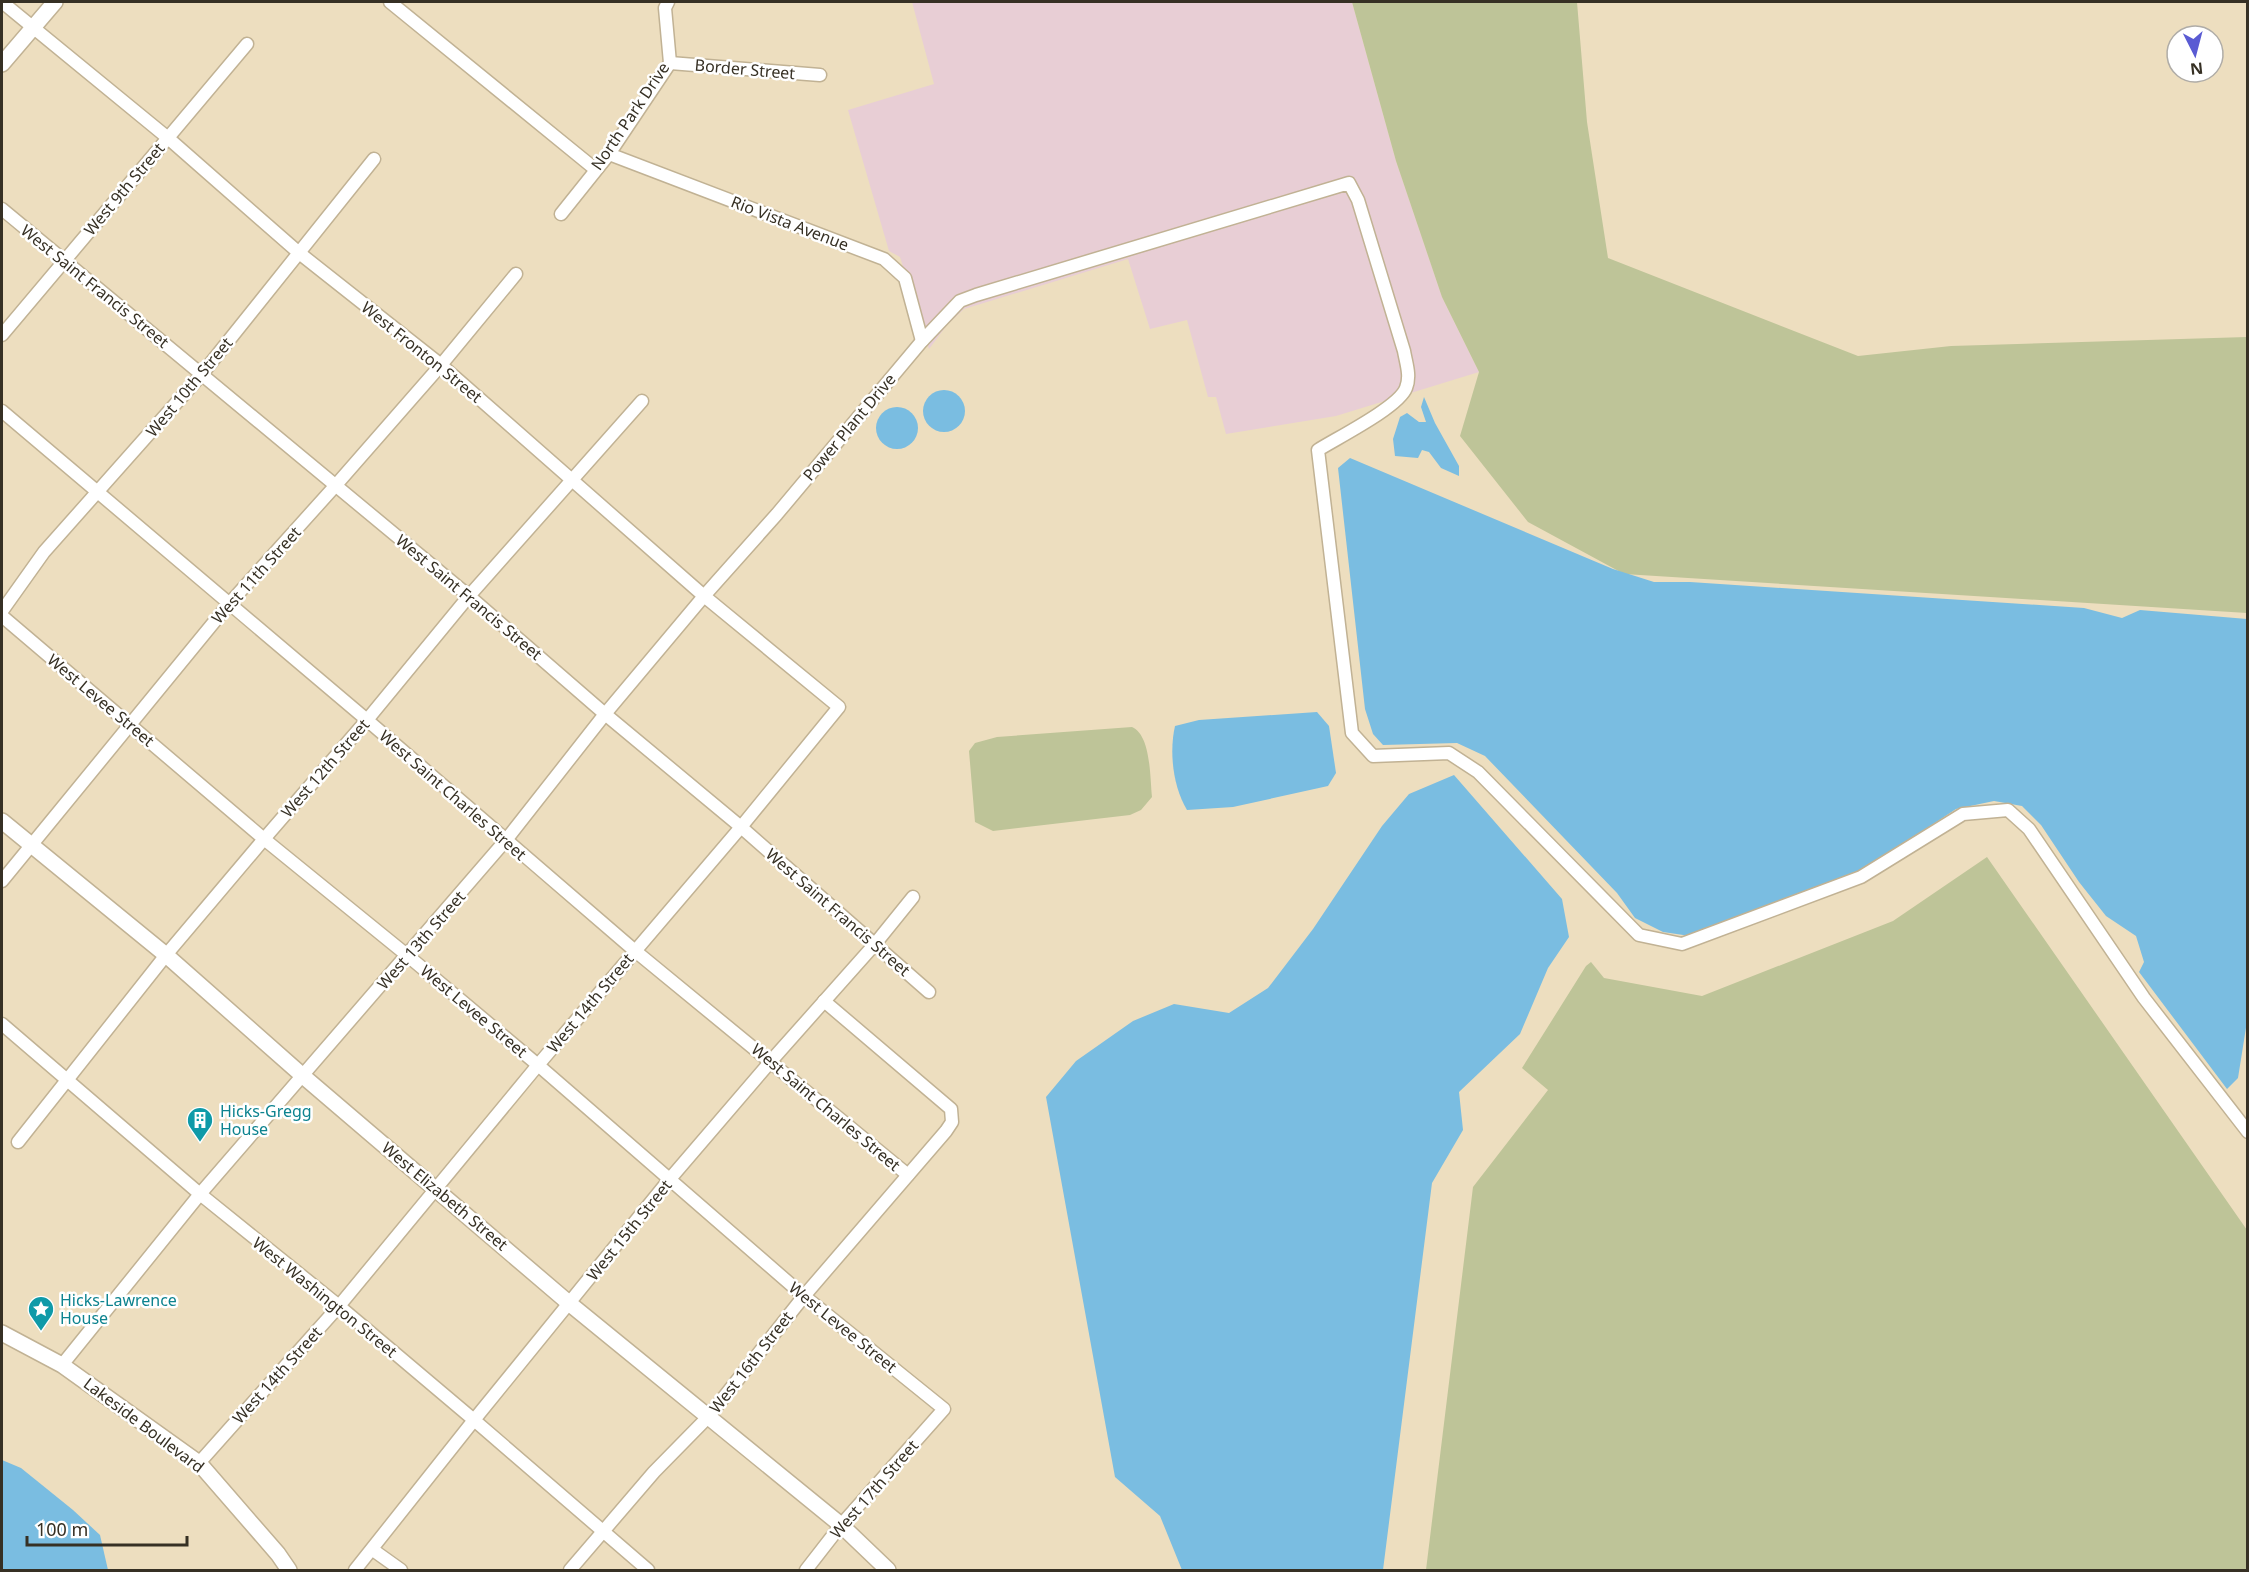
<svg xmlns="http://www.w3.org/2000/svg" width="2249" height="1572" font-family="'Noto Sans',sans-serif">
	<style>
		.industrial { fill: #e8ced5 }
		.green { fill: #bec498 }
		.water { fill: #7abde1 }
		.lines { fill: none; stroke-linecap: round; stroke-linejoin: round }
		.minor-casing { stroke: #c1b294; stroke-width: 15 }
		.tertiary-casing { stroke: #c1b294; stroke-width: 18 }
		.minor { stroke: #fff; stroke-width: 12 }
		.tertiary { stroke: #fff; stroke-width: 15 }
		.labels { text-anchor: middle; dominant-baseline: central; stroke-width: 5; stroke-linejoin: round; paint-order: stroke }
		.street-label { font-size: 16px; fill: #363024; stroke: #fff }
		.culture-label { font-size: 16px; fill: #0d838f; stroke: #fff; text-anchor: start }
	</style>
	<rect width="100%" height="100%" fill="#eddebf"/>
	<polygon class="industrial" points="912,2 1352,2 1396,161 1442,297 1479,372 1336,416 1226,434 1216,397 1208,397 1187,320 1150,329 1128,259 964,309 947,325 929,349 900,257 889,251 848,110 934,84"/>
	<g class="green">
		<polygon points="1352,2 1577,2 1587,122 1608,258 1858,356 1951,346 2247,337 2247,613 1624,574 1528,522 1460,436 1479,372 1442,297 1396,161"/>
		<path d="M1132,727C1151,735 1150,778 1152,797L1141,810L1130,815L993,831L975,822L969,751L975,743L997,737Z"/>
		<polygon points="1987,857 2247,1230 2247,1570 1426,1570 1473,1187 1548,1090 1522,1068 1586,966 1591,962 1604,978 1702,996 1893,921"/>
	</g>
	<g class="water">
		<circle cx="944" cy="411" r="21"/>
		<polygon points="1424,397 1435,423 1459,466 1459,476 1441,468 1429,452 1422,450 1418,458 1395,456 1393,439 1400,417 1407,413 1419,422 1426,422 1421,407"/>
		<circle cx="897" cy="428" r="21"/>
		<polygon points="1350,458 1613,569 1654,582 1690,582 2084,608 2122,618 2140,610 2247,619 2248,1015 2238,1078 2227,1089 2139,972 2144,962 2136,936 2106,916 2079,882 2041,825 2022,806 1994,801 1956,809 1861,872 1690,936 1663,932 1635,918 1617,893 1485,756 1457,743 1383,745 1373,734 1365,709 1338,468"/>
		<path d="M1317,712L1329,726L1336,773L1328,786L1233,807L1187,810C1173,787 1169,752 1175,726L1199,720Z"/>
		<polygon points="1454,775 1562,899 1569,937 1548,968 1520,1034 1459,1092 1463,1130 1432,1183 1383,1570 1182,1570 1160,1516 1115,1477 1046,1097 1076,1061 1133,1021 1174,1004 1229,1013 1268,988 1313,929 1382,826 1409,794"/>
		<polygon points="2,1460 21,1468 73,1510 100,1535 108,1570 2,1570"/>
	</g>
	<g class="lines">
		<g class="minor-casing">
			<g id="minor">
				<polyline points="2,2 168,138 298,252 441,365 704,596 839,707 741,827 538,1065 339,1306 199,1463"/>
				<polyline points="390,2 595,169"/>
				<polyline points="670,63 820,75"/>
				<polyline points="609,154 884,259 905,278 922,341"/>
				<polyline points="2,209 469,596 605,714 741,827 929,992"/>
				<polyline points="561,214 609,154 670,63 665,8 668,2"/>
				<polyline points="2,335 247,44"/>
				<polyline points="2,411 367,720 634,950 908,1175"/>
				<polyline points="2,611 44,552 202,374 374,159"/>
				<polyline points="2,616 264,839 408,956 538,1065 804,1296 944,1409 841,1525 806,1570"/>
				<polyline points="2,881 228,605 336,485 441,365 516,274"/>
				<polyline points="2,1024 200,1194 339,1306 474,1420 648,1570"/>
				<polyline points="18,1142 166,955 264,839 367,720 469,596 642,401"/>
				<path d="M62,1365L200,1194L506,840L605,714L704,596L777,514L922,341L960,301L976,295L1349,183L1358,200L1404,351C1406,363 1411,376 1406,388C1399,407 1337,438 1318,450L1352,733L1373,756L1449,753L1478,772L1639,935L1682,944L1861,877L1963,814L2008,810L2029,829L2144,998L2248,1132"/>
				<polyline points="373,1550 401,1570"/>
				<polyline points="355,1570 474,1420 669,1180 771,1061 875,944 913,897"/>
				<polyline points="570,1570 654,1472 709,1416 804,1296 946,1131 952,1122 951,1109 824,1001"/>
			</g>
		</g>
		<g class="tertiary-casing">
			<g id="tertiary">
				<polyline points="2,64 55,2"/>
				<polyline points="2,821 166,955 303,1076 570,1304 841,1525 888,1570"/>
				<polyline points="2,1333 62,1365 199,1463 278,1554 289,1570"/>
			</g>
		</g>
		<use href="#minor" class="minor"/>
		<use href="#tertiary" class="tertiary"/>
	</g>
	<defs>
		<g id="building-pin" transform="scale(1.35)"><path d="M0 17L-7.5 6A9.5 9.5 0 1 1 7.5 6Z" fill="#0f9aa8" stroke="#fff"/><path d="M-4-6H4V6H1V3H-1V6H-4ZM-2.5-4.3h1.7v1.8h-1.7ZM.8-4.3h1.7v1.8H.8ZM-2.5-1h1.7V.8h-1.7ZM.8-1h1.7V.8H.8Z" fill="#fff"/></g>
		<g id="sight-pin" transform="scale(1.35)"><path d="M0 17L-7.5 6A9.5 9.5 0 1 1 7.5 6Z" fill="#0f9aa8" stroke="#fff"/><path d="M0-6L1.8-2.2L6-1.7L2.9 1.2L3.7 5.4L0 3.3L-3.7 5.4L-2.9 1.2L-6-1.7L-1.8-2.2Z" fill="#fff"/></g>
	</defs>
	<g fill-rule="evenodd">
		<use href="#building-pin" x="200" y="1120"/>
		<use href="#sight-pin" x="41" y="1309"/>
	</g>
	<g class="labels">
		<g class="street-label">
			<text transform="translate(745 69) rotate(5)">Border Street</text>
			<text transform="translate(630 116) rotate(-56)">North Park Drive</text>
			<text transform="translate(124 189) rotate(-50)">West 9th Street</text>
			<text transform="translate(790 223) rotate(21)">Rio Vista Avenue</text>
			<text transform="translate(95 286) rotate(39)">West Saint Francis Street</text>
			<text transform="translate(422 352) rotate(39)">West Fronton Street</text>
			<text transform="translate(189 387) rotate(-50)">West 10th Street</text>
			<text transform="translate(849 427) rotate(-50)">Power Plant Drive</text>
			<text transform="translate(256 575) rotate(-48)">West 11th Street</text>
			<text transform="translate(469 597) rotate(40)">West Saint Francis Street</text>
			<text transform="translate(101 700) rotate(40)">West Levee Street</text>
			<text transform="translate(325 768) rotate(-49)">West 12th Street</text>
			<text transform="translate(453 795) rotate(41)">West Saint Charles Street</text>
			<text transform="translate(838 912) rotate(41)">West Saint Francis Street</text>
			<text transform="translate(421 940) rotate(-49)">West 13th Street</text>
			<text transform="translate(590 1003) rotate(-50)">West 14th Street</text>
			<text transform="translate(474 1011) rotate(40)">West Levee Street</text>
			<text transform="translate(826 1107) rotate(40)">West Saint Charles Street</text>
			<text transform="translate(445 1196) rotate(40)">West Elizabeth Street</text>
			<text transform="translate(629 1230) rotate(-51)">West 15th Street</text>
			<text transform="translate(325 1297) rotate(39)">West Washington Street</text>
			<text transform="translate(843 1327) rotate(39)">West Levee Street</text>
			<text transform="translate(751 1362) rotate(-52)">West 16th Street</text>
			<text transform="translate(277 1375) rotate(-48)">West 14th Street</text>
			<text transform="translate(144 1425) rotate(37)">Lakeside Boulevard</text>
			<text transform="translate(874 1489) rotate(-49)">West 17th Street</text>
		</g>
		<g class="culture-label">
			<text x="220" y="1111">Hicks-Gregg<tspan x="220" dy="18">House</tspan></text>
			<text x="60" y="1300">Hicks-Lawrence<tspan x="60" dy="18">House</tspan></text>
		</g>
	</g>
	<rect width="2249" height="1572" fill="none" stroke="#363024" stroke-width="6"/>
	<g transform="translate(2195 54) rotate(174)"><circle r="28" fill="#ffffff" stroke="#afaca7" stroke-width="1.5"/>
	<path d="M0-4.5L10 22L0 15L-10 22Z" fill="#5a5bd3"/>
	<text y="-9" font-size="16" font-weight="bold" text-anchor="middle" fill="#363024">N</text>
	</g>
	<path d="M27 1536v9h160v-9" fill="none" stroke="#363024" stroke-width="3"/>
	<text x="36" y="1536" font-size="18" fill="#363024" stroke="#ffffff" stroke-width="4.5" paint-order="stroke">100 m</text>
</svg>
